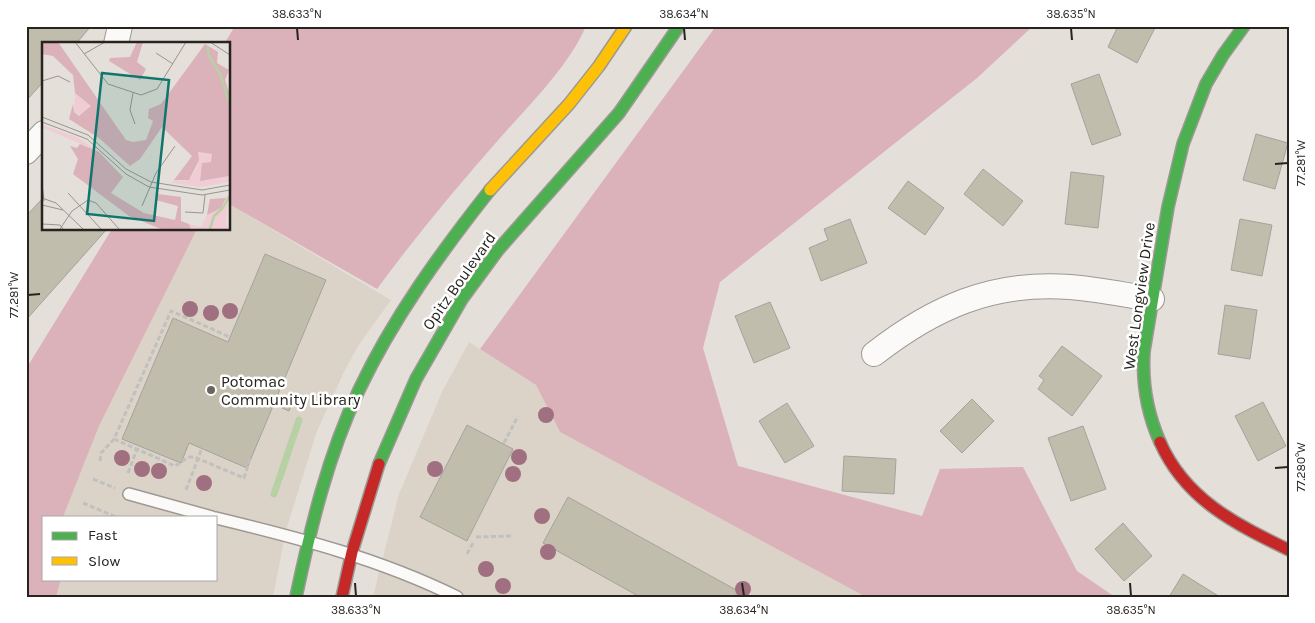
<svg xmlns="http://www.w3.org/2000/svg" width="1315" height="623" font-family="Karla,sans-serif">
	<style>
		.built { fill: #dcd3c8 }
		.forest { fill: #dbb1ba }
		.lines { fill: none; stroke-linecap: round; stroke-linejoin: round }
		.stream { stroke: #b7d0a4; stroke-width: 7 }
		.building { fill: #c1bdad; stroke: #a4a29d }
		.lane-casing { stroke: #9c9994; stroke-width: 14 }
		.street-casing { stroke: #9c9994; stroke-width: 26 }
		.fast-casing { stroke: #9c9994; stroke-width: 14 }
		.slow-casing { stroke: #9c9994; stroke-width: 14 }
		.jam-casing { stroke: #9c9994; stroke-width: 14 }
		.path { stroke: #c0c0be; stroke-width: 3; stroke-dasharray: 5 2.5; stroke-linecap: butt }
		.lane { stroke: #fbfaf9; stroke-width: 11 }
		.street { stroke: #fbfaf9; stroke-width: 24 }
		.fast { stroke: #4caf50; stroke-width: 11 }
		.slow { stroke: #ffc107; stroke-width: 11 }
		.jam { stroke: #c62828; stroke-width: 11 }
		.tree { fill: #a06f80 }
		.ticks { fill: none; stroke: #272420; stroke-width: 2 }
		.poi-dot { fill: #696561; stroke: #fff; stroke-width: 2 }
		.labels { text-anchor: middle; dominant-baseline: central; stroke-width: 5; stroke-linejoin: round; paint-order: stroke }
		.street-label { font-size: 16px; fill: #272420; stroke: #fff }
		.poi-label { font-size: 16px; fill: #272420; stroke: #fff; text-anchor: start }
		.inset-river { fill: none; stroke: #b7d0a4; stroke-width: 2.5 }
		.inset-road { fill: none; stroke: #98948f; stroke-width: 1 }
		.view { fill: #0f766e; fill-opacity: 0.15; stroke: #0f766e; stroke-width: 2.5 }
		.inset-edge { fill: none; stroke: #272420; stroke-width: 2.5 }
		.neatline { fill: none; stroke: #272420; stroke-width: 2 }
		.ticks-label { font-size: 12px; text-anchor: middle; fill: #272420 }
	</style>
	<rect width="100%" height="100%" fill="#e4dfd9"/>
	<g class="built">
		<polygon points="229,204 391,300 358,346 344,372 317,431 286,530 273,597 56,597 61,579 216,579 216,517 63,517 99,426 197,229 229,229"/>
		<polygon points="469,342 536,385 560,432 866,597 373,597 399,494 442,392"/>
	</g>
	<g class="forest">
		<path d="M235,26H586C569,66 529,105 500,138C457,187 415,237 377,289L229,204V44H224Z"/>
		<polygon points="716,26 1033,26 977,78 720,282 703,348 738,466 922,516 940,469 1023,467 1077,571 1115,597 866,597 560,432 536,385 480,349"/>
		<polygon points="112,229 197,229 99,426 63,517 44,517 44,579 61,579 56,597 26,597 26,369"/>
	</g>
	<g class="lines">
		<polyline class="stream" points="274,494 299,420"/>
	</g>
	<g class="building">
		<polygon points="26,26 91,26 76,44 44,44 44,81 26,101"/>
		<polygon points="1118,26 1156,26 1137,63 1108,47"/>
		<polygon points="1099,74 1121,135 1092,145 1071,84"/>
		<polygon points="1256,134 1288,143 1275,189 1243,180"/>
		<polygon points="983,169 1023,201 1003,226 964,194"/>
		<polygon points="1071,172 1104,176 1098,228 1065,224"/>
		<polygon points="908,181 944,208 925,235 888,208"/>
		<polygon points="44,197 44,229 107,229 26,320 26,216"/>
		<polygon points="850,219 867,263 821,281 809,248 828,240 824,229"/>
		<polygon points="1240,219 1272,225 1262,276 1231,270"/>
		<polygon points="265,254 326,280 247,468 189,443 181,463 122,439 173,318 228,342"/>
		<polygon points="770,302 790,348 754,363 735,316"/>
		<polygon points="1225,305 1257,310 1250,359 1218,354"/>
		<polygon points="1062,346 1102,376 1072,416 1038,389 1044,380 1039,376"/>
		<polygon points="287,397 293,400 289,411 282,408"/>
		<polygon points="972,399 994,421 962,453 940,431"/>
		<polygon points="1263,402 1286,446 1258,461 1235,416"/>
		<polygon points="787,403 814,446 785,463 759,421"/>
		<polygon points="467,425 513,449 467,541 420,517"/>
		<polygon points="1083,426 1106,489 1071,501 1048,438"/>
		<polygon points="844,456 896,459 894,494 842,491"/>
		<polygon points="568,497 738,591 735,597 640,597 543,543"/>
		<polygon points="1123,523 1152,556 1124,581 1095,549"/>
		<polygon points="1183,574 1220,597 1169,597"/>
	</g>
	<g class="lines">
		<g class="lane-casing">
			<g id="lane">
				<polyline points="129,494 212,517"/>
				<path d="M216,518C299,538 380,559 457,597"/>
			</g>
		</g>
		<g class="street-casing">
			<g id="street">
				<polyline points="116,44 120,26"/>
				<polyline points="26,152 44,133"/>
				<path d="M874,354C933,308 992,281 1070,287C1097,289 1125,295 1152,299"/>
			</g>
		</g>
		<g class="fast-casing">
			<g id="fast">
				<path d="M1160,442C1147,413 1142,382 1144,351L1168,207L1183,144L1206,84L1223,55L1244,26"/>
				<polyline points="379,464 416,379 462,299 498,250 619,113 679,26"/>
				<path d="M296,597C311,526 328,455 359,390C393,318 441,252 490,190"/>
			</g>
		</g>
		<g class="slow-casing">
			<polyline id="slow" points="490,190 569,104 599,66 626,26"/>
		</g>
		<g class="jam-casing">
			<g id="jam">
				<path d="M1160,442C1185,499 1235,524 1289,550"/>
				<polyline points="342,597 352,552 379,464"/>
			</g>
		</g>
		<g class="path">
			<polyline points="114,439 175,466 189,457 194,457 244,478 250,459"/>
			<polyline points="504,443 518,416"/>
			<polyline points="100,461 101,453 114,439 171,311 230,337"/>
			<polyline points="128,473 137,449"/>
			<polyline points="93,479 115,488"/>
			<polyline points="186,490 202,448"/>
			<polyline points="83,503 116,517"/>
			<polyline points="476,537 512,536"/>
			<polyline points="467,554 473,543"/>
		</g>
		<use href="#lane" class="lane"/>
		<use href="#street" class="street"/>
		<use href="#fast" class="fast"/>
		<use href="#slow" class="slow"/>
		<use href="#jam" class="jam"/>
	</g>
	<g class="tree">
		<circle cx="190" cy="309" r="8"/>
		<circle cx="230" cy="311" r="8"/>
		<circle cx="211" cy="313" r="8"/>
		<circle cx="546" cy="415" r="8"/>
		<circle cx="519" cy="457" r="8"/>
		<circle cx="122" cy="458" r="8"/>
		<circle cx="142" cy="469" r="8"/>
		<circle cx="435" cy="469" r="8"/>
		<circle cx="159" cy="471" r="8"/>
		<circle cx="513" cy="474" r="8"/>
		<circle cx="204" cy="483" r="8"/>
		<circle cx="542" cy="516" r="8"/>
		<circle cx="548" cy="552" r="8"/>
		<circle cx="486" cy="569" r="8"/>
		<circle cx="503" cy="586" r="8"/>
		<circle cx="743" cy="589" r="8"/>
	</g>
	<path class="ticks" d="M297,28L298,40M684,28L685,40M1071,28L1072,40M1275,164L1288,163M28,295L40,294M1275,468L1288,467M355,583L356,596M742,583L744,596M1130,583L1131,596"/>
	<circle class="poi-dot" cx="211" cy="390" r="5"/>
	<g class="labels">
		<g class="street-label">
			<text transform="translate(459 281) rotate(-55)">Opitz Boulevard</text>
			<text transform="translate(1139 296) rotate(-82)">West Longview Drive</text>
		</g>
		<g class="poi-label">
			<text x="221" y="381">Potomac<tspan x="221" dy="18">Community Library</tspan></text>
		</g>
	</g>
	<g transform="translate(42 42)">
		<rect width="188" height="188" fill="#e4dfd9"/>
		<path d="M33,51L49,64L40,74L32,70ZM0,83L35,95L57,110L0,85ZM155,110L170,112L169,120L161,125L157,137L187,134V140L158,145L130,141L132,138L143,139L149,136L155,124ZM187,153L184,182L187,187H149L147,182L159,185L165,173L179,166L184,160L182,155Z" fill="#f0cdd4"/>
		<path d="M0,0H16L84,98L91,100L104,98L111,79L106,76L107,67L119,62L163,2L176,10L175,21L187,28L183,38L187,50V134L158,139L160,121L169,120L170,112L156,110L157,118L147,138H132L150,114L120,85L98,117L88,124L57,96L27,77L31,62L32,70L37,74L49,64L33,51L31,33L11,14L0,12ZM95,0H101L95,20L104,27L98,38L67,19L68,16L88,15ZM38,102L57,110L81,135L69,151L102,171L133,178L136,164L114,158L116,152L139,155V179L147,182L149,187H119L87,174L31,132L36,117L28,104L35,106ZM184,156L179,166L165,173L168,157Z" fill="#dbb1ba"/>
		<path class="inset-river" d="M165,4L167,14L178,32L188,62M168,187L172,174L180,167L188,154"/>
		<path class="inset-road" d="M33,0L66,42L99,53L115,47L144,0M168,0L188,13M114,11L131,22M42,12L63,0M0,39L16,34L28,40M91,51L88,68L93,82M0,75L46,93L84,127L109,140L160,148L188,143M0,80L45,97L84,132L107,145L160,153L188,148M0,142L2,159M26,151L59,187M0,156L14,161L41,187M0,163L21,168M100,164L114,131L133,104M143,170L161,171L163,153M0,182L18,183L21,187M18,187L30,169L46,158L54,161L77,187"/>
		<path class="view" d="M60,31L127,38L112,179L45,172Z"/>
		<rect width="188" height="188" class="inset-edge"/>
	</g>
	<rect width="1315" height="623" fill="none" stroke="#ffffff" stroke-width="55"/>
	<rect x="42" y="516" width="175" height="65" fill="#ffffff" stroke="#a9a7a6"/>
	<rect x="52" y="532" width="25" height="8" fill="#4caf50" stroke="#a9a7a6"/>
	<text x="88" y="540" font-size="15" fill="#272420">Fast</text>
	<rect x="52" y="557" width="25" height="8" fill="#ffc107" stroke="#a9a7a6"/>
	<text x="88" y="566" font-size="15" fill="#272420">Slow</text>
	<rect x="28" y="28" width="1260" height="568" class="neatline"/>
	<g class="ticks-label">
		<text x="297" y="18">38.633°N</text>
		<text x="684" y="18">38.634°N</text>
		<text x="1071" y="18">38.635°N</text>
		<text transform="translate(1301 163) rotate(-90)" y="4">77.281°W</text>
		<text transform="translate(14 295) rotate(-90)" y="4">77.281°W</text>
		<text transform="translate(1301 467) rotate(-90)" y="4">77.280°W</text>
		<text x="356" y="614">38.633°N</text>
		<text x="744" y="614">38.634°N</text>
		<text x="1131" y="614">38.635°N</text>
	</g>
</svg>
